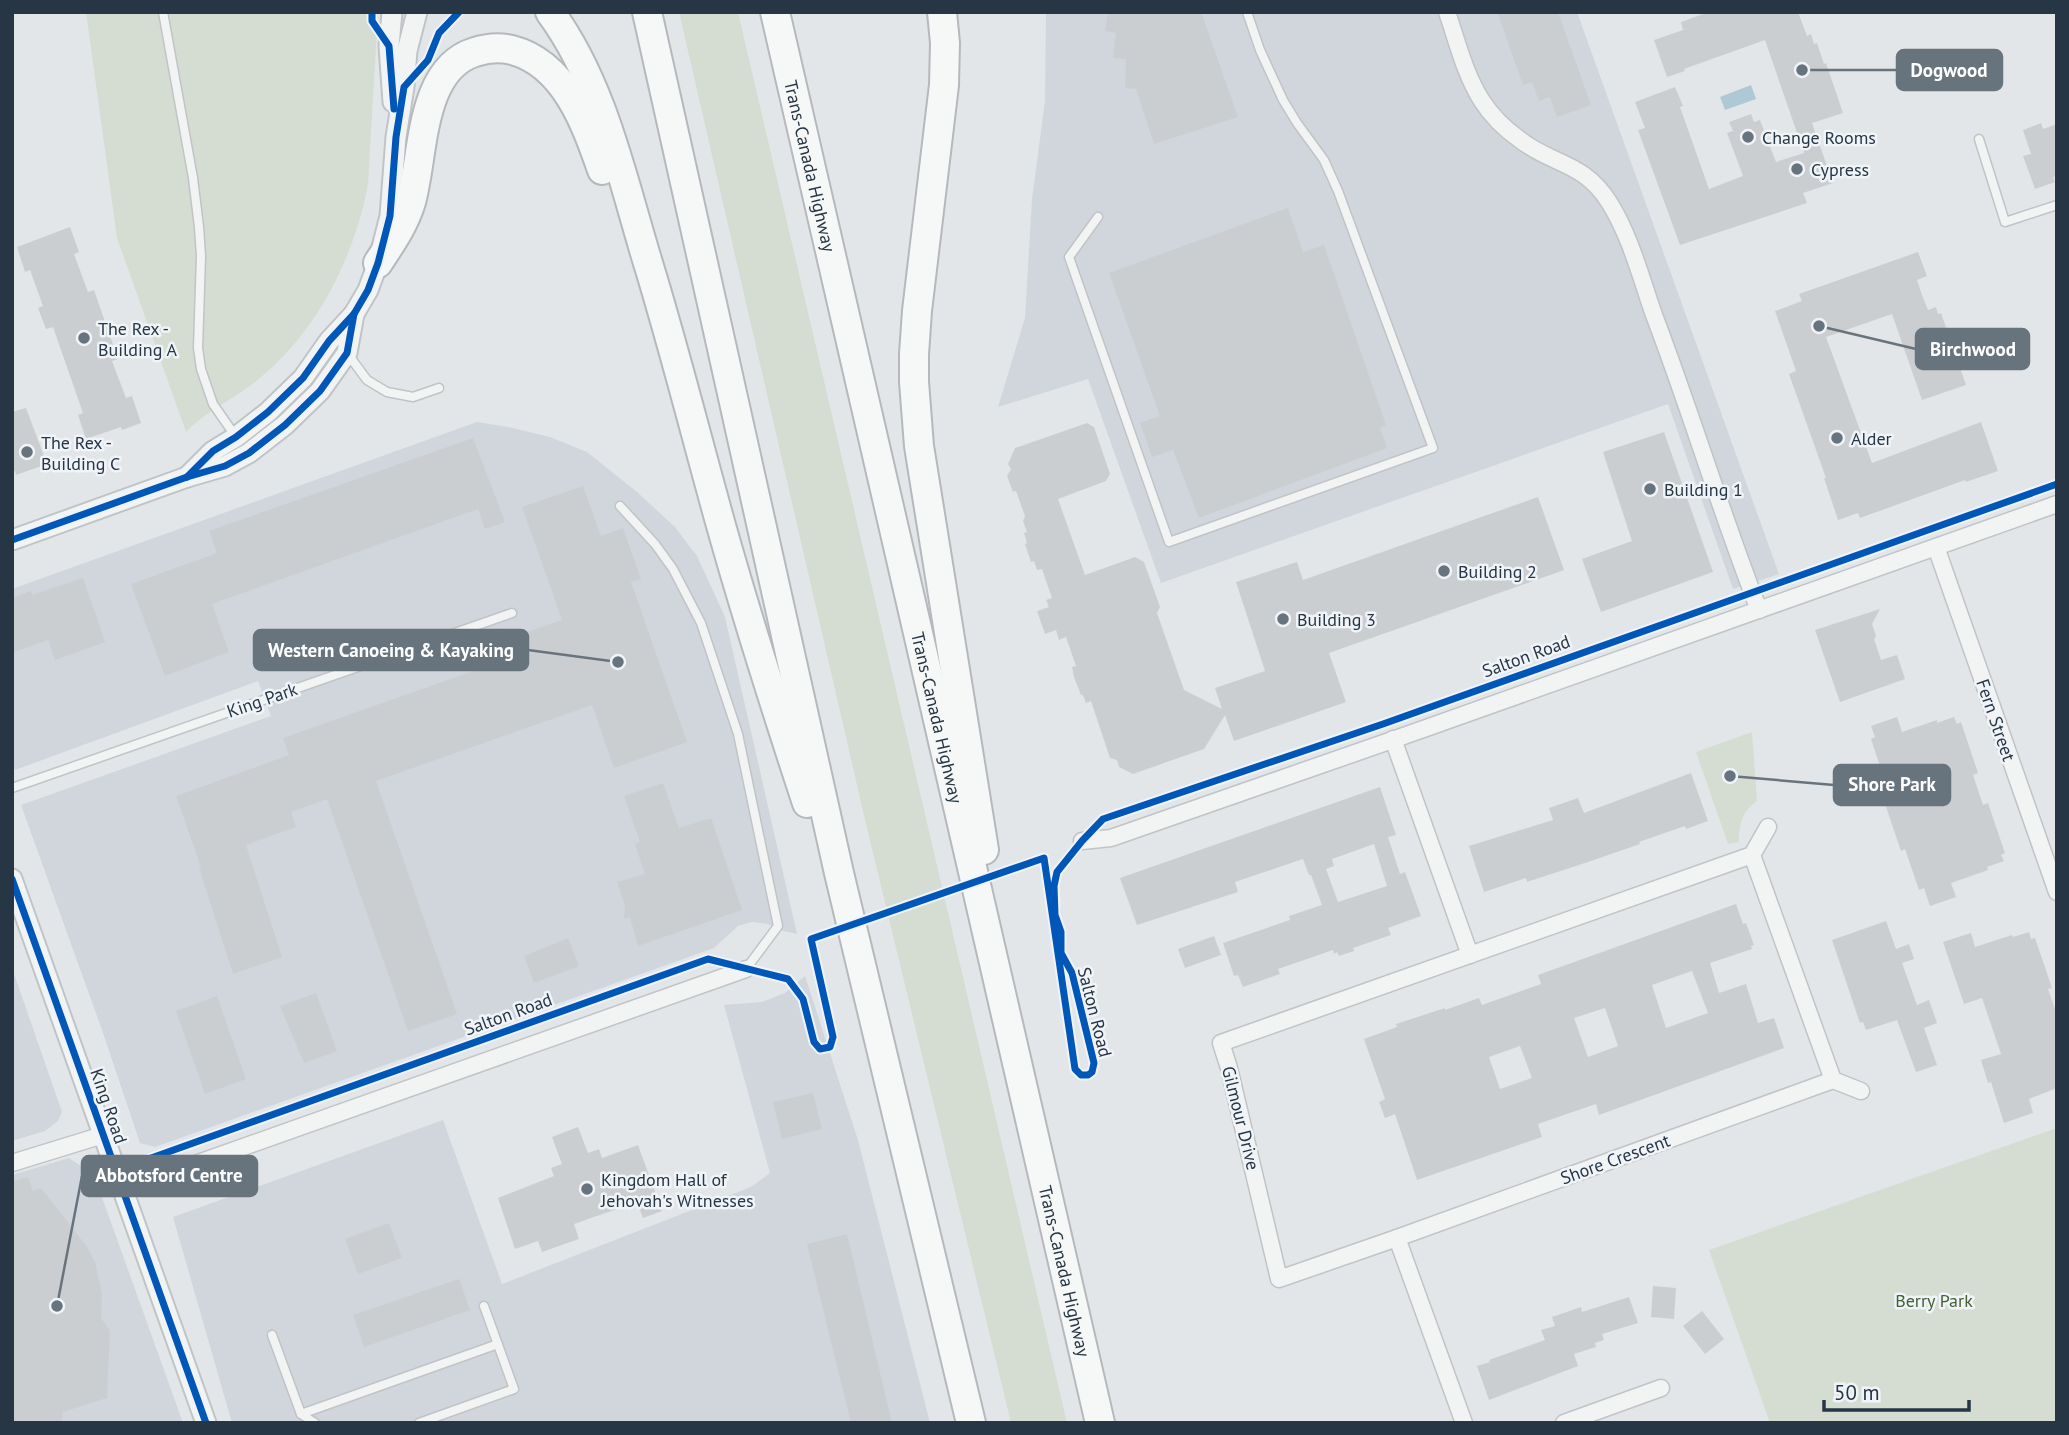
<svg xmlns="http://www.w3.org/2000/svg" width="2069" height="1435" font-family="'PT Sans',sans-serif">
	<style>
		.built { fill: #d0d6dc }
		.green { fill: #d5ddd2 }
		.water { fill: #aec8d6 }
		.building { fill: #cbced1; fill-rule: evenodd }
		.lines { fill: none; stroke-linecap: round; stroke-linejoin: round }
		.service-casing { stroke: #c1c4c6; stroke-width: 11 }
		.minor-casing { stroke: #c1c4c6; stroke-width: 19 }
		.tertiary-casing { stroke: #c1c4c6; stroke-width: 23 }
		.motorway-casing { stroke: #b5b9bd; stroke-width: 32 }
		.service { stroke: #f2f4f4; stroke-width: 8 }
		.minor { stroke: #f2f4f4; stroke-width: 16 }
		.tertiary { stroke: #f2f4f4; stroke-width: 19 }
		.motorway { stroke: #f6f7f7; stroke-width: 28 }
		.cycleway-casing { stroke: #f0f4f8; stroke-width: 11 }
		.cycleway { stroke: #0057b8; stroke-width: 7 }
		.poi-dot { fill: #68747d; stroke: #f0f4f8; stroke-width: 2.5 }
		.labels { text-anchor: middle; dominant-baseline: central; stroke-width: 5; stroke-linejoin: round; paint-order: stroke }
		.poi-label { font-size: 18px; fill: #263644; stroke: #f0f4f8; text-anchor: start }
		.street-label { font-size: 18px; fill: #263644; stroke: #f0f4f8 }
		.park-label { font-size: 18px; fill: #436132; stroke: #f0f4f8 }
		.leader { fill: none; stroke: #68747d; stroke-width: 2.5 }
		.callout-dot { fill: #68747d; stroke: #f0f4f8; stroke-width: 2.5 }
		.callout { fill: #68747d; stroke: #68747d; stroke-width: 2.5 }
		.callout-label { font-size: 19px; text-anchor: middle; font-weight: bold; fill: #fff }
	</style>
	<rect width="100%" height="100%" fill="#e3e6e8"/>
	<g class="built">
		<polygon points="1046,12 1577,12 1779,574 1733,589 1668,404 1161,583 1088,379 998,407 1025,318 1032,199 1045,101"/>
		<polygon points="477,422 508,427 550,437 587,452 637,492 675,527 697,556 725,617 797,934 783,931 768,924 752,922 738,926 714,948 155,1147 140,1143 102,1030 21,805 271,716 258,681 15,770 12,762 12,589"/>
		<polygon points="12,968 62,1112 58,1121 45,1131 12,1141"/>
		<polygon points="805,976 858,1140 930,1423 232,1423 173,1217 443,1120 502,1284 751,1187 770,1173 724,1005 762,1002 785,993"/>
		<polygon points="69,1158 94,1175 183,1423 12,1423 12,1175"/>
	</g>
	<g class="green">
		<path d="M86,12H378L368,184C354,260 314,338 251,385C230,401 205,412 186,432L117,238Z"/>
		<polygon points="679,12 738,12 1067,1423 1011,1423 865,820"/>
		<path d="M1752,732L1757,801C1742,811 1739,824 1739,842L1728,844L1696,752Z"/>
		<polygon points="2057,1128 2057,1423 1770,1423 1709,1250"/>
	</g>
	<polygon class="water" points="1751,85 1756,99 1725,110 1720,97"/>
	<g class="building">
		<polygon points="1108,12 1201,12 1238,117 1154,144 1136,89 1125,88 1126,59 1113,58 1116,33 1105,31"/>
		<polygon points="1497,12 1558,12 1591,105 1557,117 1550,97 1539,101 1532,82 1523,85"/>
		<polygon points="1709,12 1798,12 1807,36 1811,34 1814,44 1817,43 1824,64 1826,63 1843,113 1812,123 1833,183 1803,193 1807,203 1680,245 1638,130 1645,128 1635,102 1675,87 1683,106 1680,107 1709,189 1743,176 1727,133 1733,131 1729,122 1751,114 1754,122 1760,120 1776,162 1804,153 1765,40 1684,69 1685,71 1667,77 1654,40 1683,30 1681,22"/>
		<polygon points="2041,123 2043,129 2057,124 2057,176 2053,177 2055,182 2035,189 2023,156 2031,154 2023,130"/>
		<polygon points="1288,208 1303,252 1324,245 1386,425 1380,428 1387,448 1199,518 1173,450 1152,457 1140,423 1160,416 1109,273"/>
		<polygon points="70,227 79,252 74,254 88,292 94,290 118,359 112,361 126,398 132,396 141,423 122,430 121,427 86,439 78,415 83,413 53,327 46,329 38,308 43,306 30,270 25,272 17,247"/>
		<polygon points="1918,252 1927,276 1917,280 1922,295 1928,310 1936,307 1938,314 1941,313 1966,385 1922,400 1892,314 1826,337 1872,463 1981,422 1998,471 1966,482 1965,480 1860,518 1858,513 1838,520 1824,478 1826,478 1789,374 1796,371 1775,311 1802,301 1799,294"/>
		<polygon points="26,408 47,464 16,475 15,471 12,472 12,412"/>
		<polygon points="1087,423 1094,427 1110,474 1106,481 1058,499 1085,575 1135,557 1144,562 1160,607 1157,613 1184,690 1222,709 1215,688 1265,671 1236,582 1297,562 1303,580 1538,497 1564,570 1329,653 1346,702 1234,741 1225,715 1204,749 1133,774 1119,767 1117,760 1110,758 1091,701 1086,703 1083,695 1081,695 1074,677 1072,667 1076,666 1066,637 1059,640 1056,630 1045,634 1037,611 1049,607 1046,600 1052,598 1042,569 1037,570 1034,561 1031,562 1025,544 1027,543 1024,533 1027,532 1023,521 1025,516 1016,491 1013,492 1007,476 1011,469 1008,464 1015,448"/>
		<polygon points="1664,432 1713,572 1601,612 1582,559 1632,541 1603,452"/>
		<polygon points="473,438 505,522 485,529 478,509 212,604 229,652 165,676 131,584 217,553 209,531"/>
		<polygon points="583,486 601,536 623,528 641,579 631,582 687,742 614,768 592,705 376,781 457,1014 408,1031 327,799 291,812 296,827 246,845 282,957 233,974 199,868 201,867 176,796 289,755 283,738 530,651 524,633 562,620 522,507"/>
		<polygon points="83,578 105,642 55,660 48,640 12,653 12,598 31,591 32,595"/>
		<polygon points="1880,609 1872,624 1876,636 1874,639 1881,660 1897,655 1905,679 1840,702 1815,630"/>
		<polygon points="1897,717 1902,732 1937,720 1937,723 1954,717 1957,724 1961,722 1978,773 1973,775 1983,805 1988,803 2005,853 2001,855 2004,861 1987,867 1988,870 1951,883 1956,897 1930,906 1924,888 1919,890 1905,849 1901,851 1881,792 1888,790 1871,739 1875,737 1871,726"/>
		<polygon points="1691,773 1708,821 1686,829 1685,826 1639,842 1640,844 1588,862 1527,882 1526,878 1484,892 1469,846 1553,820 1549,808 1578,798 1584,813"/>
		<polygon points="663,783 679,828 711,818 742,910 638,946 630,917 624,919 625,905 617,882 645,874 635,844 640,842 624,796"/>
		<path d="M1380,787L1396,835L1388,837L1400,874L1405,872L1421,916L1388,928L1391,935L1353,948L1354,951L1339,956L1337,952L1334,954L1333,950L1278,969L1280,974L1243,987L1238,975L1234,976L1223,943L1290,920L1289,916L1322,905L1311,875H1309L1303,859L1235,882L1238,892L1137,925L1120,878ZM1374,844L1387,886L1338,902L1326,869L1334,866L1332,859Z"/>
		<path d="M1736,904L1743,924L1746,923L1754,945L1751,946L1752,949L1710,963L1719,993L1746,984L1758,1023L1774,1018L1784,1048L1599,1115L1596,1104L1538,1124L1542,1137L1417,1180L1395,1114L1385,1118L1379,1102L1385,1099L1364,1039L1397,1027L1396,1024L1445,1008V1010L1479,998L1482,1005L1541,984L1538,975ZM1692,971L1708,1013L1666,1028L1652,985ZM1605,1008L1618,1046L1588,1057L1574,1018ZM1520,1046L1532,1078L1500,1089L1489,1057Z"/>
		<polygon points="1886,921 1896,949 1909,944 1914,959 1902,963 1917,1005 1929,1000 1937,1023 1924,1028 1937,1065 1916,1072 1897,1020 1866,1030 1863,1022 1860,1023 1832,940"/>
		<polygon points="2029,932 2031,939 2035,938 2052,988 2048,989 2057,1015 2057,1088 2029,1099 2033,1113 2004,1123 1991,1082 1988,1083 1981,1060 2001,1054 1982,998 1964,1004 1943,942 1971,933 1975,947 2012,935 2013,937"/>
		<polygon points="1214,936 1221,955 1185,968 1178,949"/>
		<polygon points="568,938 579,966 534,983 524,956"/>
		<polygon points="316,993 337,1051 304,1063 280,1006"/>
		<polygon points="217,996 246,1079 205,1094 176,1011"/>
		<polygon points="813,1093 822,1129 782,1139 773,1102"/>
		<polygon points="578,1127 588,1153 599,1149 602,1158 638,1145 662,1211 643,1218 637,1202 574,1224 579,1239 542,1252 538,1241 515,1249 498,1198 554,1176 551,1168 562,1164 552,1137"/>
		<polygon points="28,1177 33,1191 41,1188 87,1247 95,1262 102,1294 101,1318 110,1331 107,1398 63,1412 62,1423 12,1423 12,1182"/>
		<polygon points="389,1223 402,1258 358,1274 345,1239"/>
		<polygon points="847,1234 892,1423 851,1423 807,1244"/>
		<polygon points="459,1279 470,1310 364,1347 353,1315"/>
		<polygon points="1653,1286 1676,1288 1674,1319 1651,1317"/>
		<polygon points="1629,1297 1638,1323 1602,1334 1604,1340 1595,1343 1596,1347 1574,1354 1578,1366 1489,1400 1477,1366 1490,1362 1489,1360 1545,1340 1541,1330 1555,1326 1552,1317 1581,1307 1582,1312"/>
		<polygon points="1702,1311 1724,1339 1705,1354 1683,1326"/>
	</g>
	<g class="lines">
		<g class="service-casing">
			<g id="service">
				<polyline points="163,12 193,178 199,227 201,256 198,348 201,369 213,404 236,437"/>
				<polyline points="1979,139 2005,222 2057,205"/>
				<polyline points="1098,217 1069,257 1169,542 1433,448 1338,191 1324,160 1297,123 1283,100 1260,50 1247,12"/>
				<polyline points="347,353 367,380 387,392 413,397 439,388"/>
				<polyline points="620,506 655,544 673,569 701,623 738,734 778,926 746,969"/>
				<polyline points="12,788 512,613"/>
				<polyline points="272,1335 301,1414 315,1423"/>
				<polyline points="301,1414 498,1344"/>
				<polyline points="419,1423 514,1389 484,1306"/>
			</g>
		</g>
		<g class="minor-casing">
			<g id="minor">
				<path d="M1447,12C1457,41 1465,75 1482,101C1491,115 1505,129 1519,139C1551,165 1583,161 1609,202C1630,235 1641,278 1654,315C1691,412 1721,513 1759,610"/>
				<polyline points="1936,547 2057,892"/>
				<polyline points="1393,739 1470,955"/>
				<polyline points="1082,841 1111,838 1398,738 2057,504"/>
				<polyline points="1752,855 1833,1080 1397,1238 1279,1279 1229,1068 1221,1043 1752,855 1768,827"/>
				<polyline points="1833,1080 1861,1091"/>
				<polyline points="12,1163 103,1135"/>
				<polyline points="122,1190 746,969"/>
				<polyline points="1397,1238 1464,1423"/>
				<polyline points="1564,1423 1661,1388"/>
			</g>
		</g>
		<g class="tertiary-casing">
			<g id="tertiary">
				<polyline points="392,12 389,46 393,102"/>
				<polyline points="187,477 213,451 236,437 268,412 303,378 329,341 354,314 368,290 378,263 390,216 396,137 404,87 407,51 417,12"/>
				<polyline points="12,540 187,477 225,466 249,453 285,425 320,391 347,353 354,314"/>
				<polyline points="12,879 206,1423"/>
			</g>
		</g>
		<g class="motorway-casing">
			<g id="motorway">
				<path d="M550,12C603,84 622,178 648,263C675,351 697,440 722,529C748,621 777,712 807,803"/>
				<polyline points="647,12 839,873 971,1423"/>
				<path id="s1" d="M775,12L1100,1423"/>
				<polyline points="942,12 945,43 944,85 917,311 914,354 914,382 919,446 984,850"/>
				<path d="M378,263C391,243 404,225 411,202C424,156 419,69 475,52C487,48 500,47 512,50C565,64 586,124 602,170"/>
			</g>
		</g>
		<use href="#service" class="service"/>
		<use href="#minor" class="minor"/>
		<use href="#tertiary" class="tertiary"/>
		<use href="#motorway" class="motorway"/>
		<g class="cycleway-casing">
			<g id="cycleway">
				<polyline points="372,12 372,21 389,46 394,109"/>
				<polyline points="187,477 213,451 236,437 268,412 303,378 329,341 354,314 368,290 378,263 390,216 396,137 404,87 428,60 439,33 459,12"/>
				<polyline points="12,540 187,477 225,466 249,453 285,425 320,391 347,353 354,314"/>
				<polyline points="12,879 206,1423"/>
				<polyline points="87,1181 708,959 788,979 803,999 814,1042 820,1049 830,1047 833,1037 811,939 1044,858 1075,1069 1081,1075 1088,1075 1092,1072 1094,1063 1072,973 1061,953 1061,932 1055,915 1054,886 1057,872 1082,841 1103,819 1383,724 2057,484"/>
			</g>
		</g>
		<use href="#cycleway" class="cycleway"/>
	</g>
	<g class="poi-dot">
		<circle cx="1748" cy="137" r="7"/>
		<circle cx="1797" cy="169" r="7"/>
		<circle cx="84" cy="338" r="7"/>
		<circle cx="1837" cy="438" r="7"/>
		<circle cx="27" cy="452" r="7"/>
		<circle cx="1650" cy="489" r="7"/>
		<circle cx="1444" cy="571" r="7"/>
		<circle cx="1283" cy="619" r="7"/>
		<circle cx="587" cy="1189" r="7"/>
	</g>
	<g class="labels">
		<g class="poi-label">
			<text x="1762" y="137">Change Rooms</text>
			<text x="1811" y="169">Cypress</text>
			<text x="98" y="328">The Rex -<tspan x="98" dy="21">Building A</tspan></text>
			<text x="1851" y="438">Alder</text>
			<text x="41" y="442">The Rex -<tspan x="41" dy="21">Building C</tspan></text>
			<text x="1664" y="489">Building 1</text>
			<text x="1458" y="571">Building 2</text>
			<text x="1297" y="619">Building 3</text>
			<text x="601" y="1179">Kingdom Hall of<tspan x="601" dy="21">Jehovah's Witnesses</tspan></text>
		</g>
		<g class="street-label">
			<text stroke="none"><textPath href="#s1" startOffset="158">Trans-Canada Highway</textPath></text>
			<text transform="translate(1526 656) rotate(-20)">Salton Road</text>
			<text transform="translate(262 700) rotate(-19)">King Park</text>
			<text stroke="none"><textPath href="#s1" startOffset="724">Trans-Canada Highway</textPath></text>
			<text transform="translate(1996 720) rotate(71)">Fern Street</text>
			<text transform="translate(1095 1012) rotate(76)">Salton Road</text>
			<text transform="translate(508 1014) rotate(-20)">Salton Road</text>
			<text transform="translate(109 1106) rotate(71)">King Road</text>
			<text transform="translate(1241 1118) rotate(76)">Gilmour Drive</text>
			<text transform="translate(1615 1159) rotate(-20)">Shore Crescent</text>
			<text stroke="none"><textPath href="#s1" startOffset="1292">Trans-Canada Highway</textPath></text>
		</g>
		<g class="park-label">
			<text x="1934" y="1300">Berry Park</text>
		</g>
	</g>
	<path class="leader" d="M1802 70L1897 70M1819 326L1916 349M618 662L528 650M1730 776L1834 785M57 1306L82 1176"/>
	<g class="callout-dot">
		<circle cx="1802" cy="70" r="7"/>
		<circle cx="1819" cy="326" r="7"/>
		<circle cx="618" cy="662" r="7"/>
		<circle cx="1730" cy="776" r="7"/>
		<circle cx="57" cy="1306" r="7"/>
	</g>
	<g class="callout">
		<rect x="1897" y="50" width="105" height="40" rx="7"/>
		<rect x="1916" y="329" width="113" height="40" rx="7"/>
		<rect x="254" y="630" width="274" height="40" rx="7"/>
		<rect x="1834" y="765" width="116" height="40" rx="7"/>
		<rect x="82" y="1156" width="175" height="40" rx="7"/>
	</g>
	<g class="callout-label">
		<text x="1949" y="77">Dogwood</text>
		<text x="1973" y="356">Birchwood</text>
		<text x="391" y="657">Western Canoeing &amp; Kayaking</text>
		<text x="1892" y="791">Shore Park</text>
		<text x="169" y="1182">Abbotsford Centre</text>
	</g>
	<rect width="2069" height="1435" fill="none" stroke="#263644" stroke-width="28"/>
	<path d="M1824 1400v10h145v-10" fill="none" stroke="#263644" stroke-width="3.5"/>
	<text x="1834" y="1400" font-size="21" fill="#263644" stroke="#f0f4f8" stroke-width="5" paint-order="stroke">50 m</text>
</svg>
